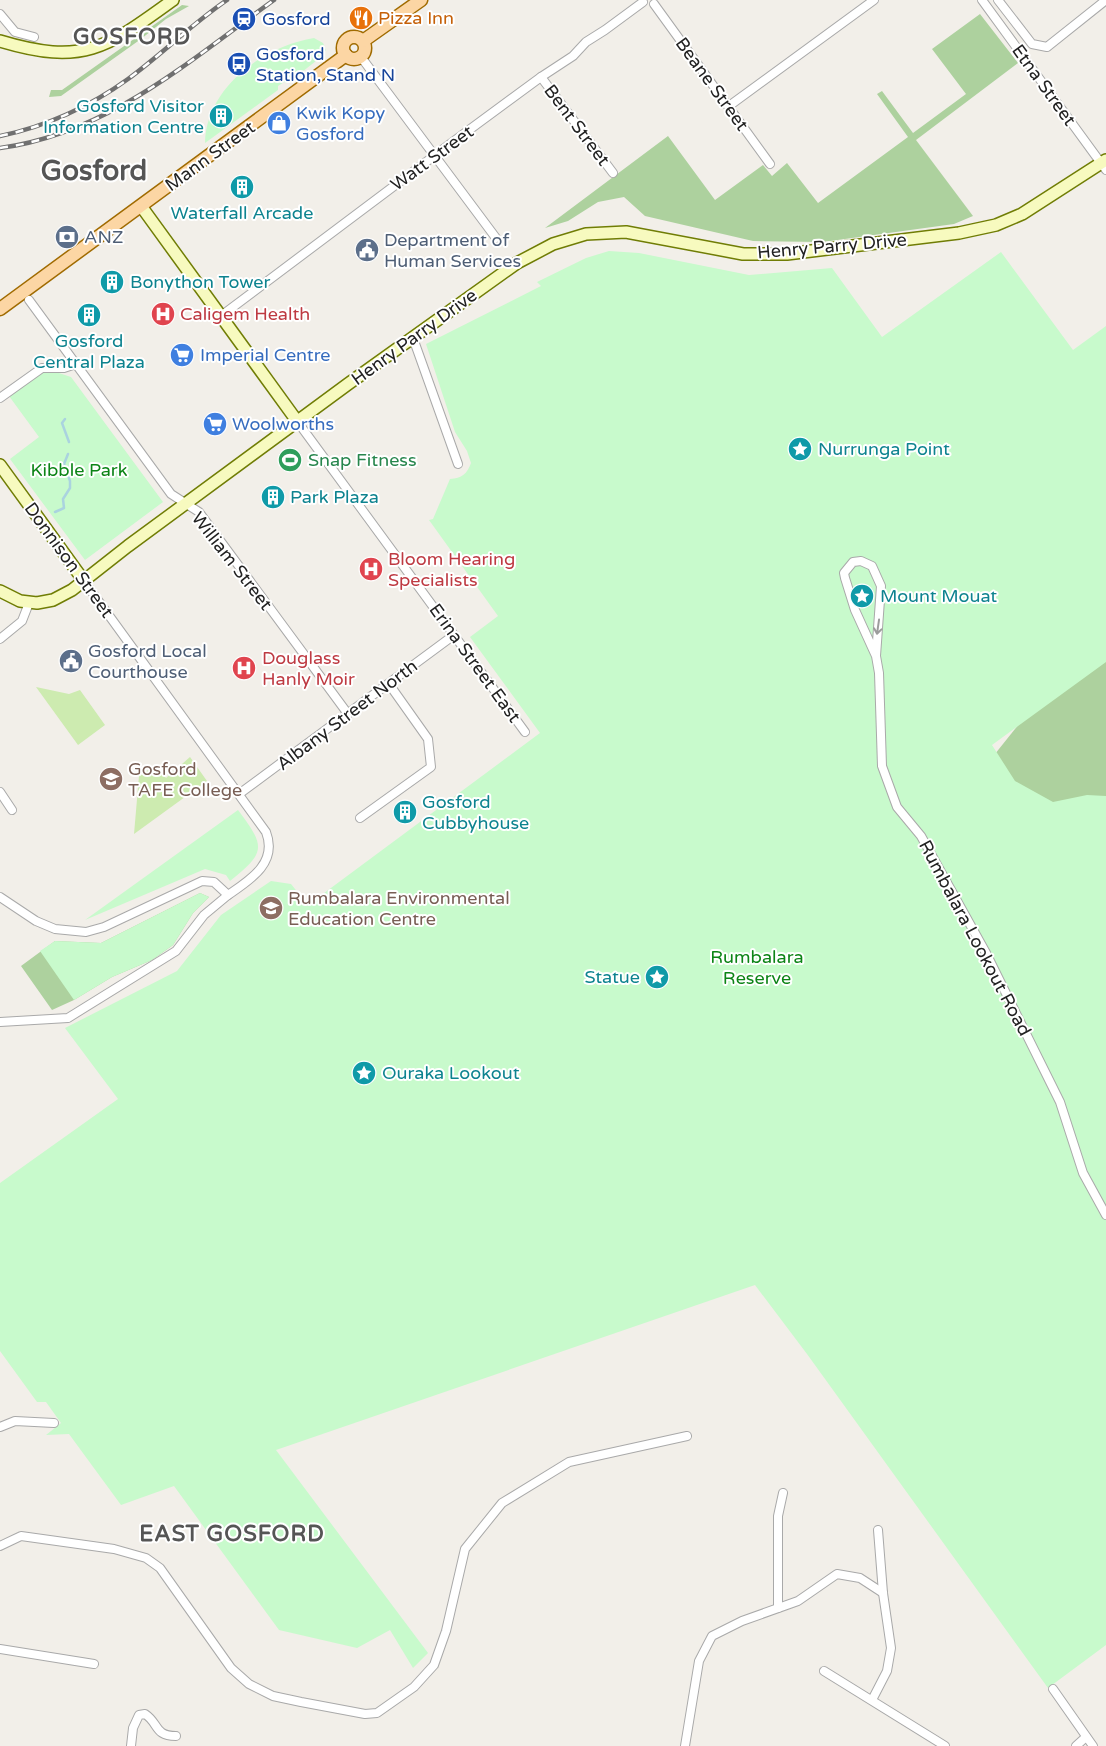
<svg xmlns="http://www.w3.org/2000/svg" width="1106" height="1746" font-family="'Varela Round',sans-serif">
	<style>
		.grass { fill: #cdebb0 }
		.forest { fill: #add19e }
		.park { fill: #c8facc }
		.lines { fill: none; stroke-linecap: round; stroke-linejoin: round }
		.stream { stroke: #aad3df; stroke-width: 2.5 }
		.street-casing { stroke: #a9a9a9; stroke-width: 10 }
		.secondary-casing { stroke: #707d05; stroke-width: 14 }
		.primary-casing { stroke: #a06b00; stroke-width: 15 }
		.street { stroke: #fff; stroke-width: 8 }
		.secondary { stroke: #f7fabf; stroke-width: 11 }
		.primary { stroke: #fcd6a4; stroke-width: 12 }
		.rail-casing { stroke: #707070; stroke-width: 4.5 }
		.rail { stroke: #fff; stroke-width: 2.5; stroke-dasharray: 8; stroke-linecap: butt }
		.oneway { stroke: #9c9c9c }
		.labels { text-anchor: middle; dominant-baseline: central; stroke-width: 4; stroke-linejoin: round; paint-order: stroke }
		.food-label { font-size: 18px; fill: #c56008; stroke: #fff; text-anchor: start }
		.transit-label { font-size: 18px; fill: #164399; stroke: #fff; text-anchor: start }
		.street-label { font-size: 18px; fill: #222; stroke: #fff }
		.culture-label { font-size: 18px; fill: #0d838f; stroke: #fff; text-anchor: start }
		.shop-label { font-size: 18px; fill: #366cbe; stroke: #fff; text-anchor: start }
		.service-label { font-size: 18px; fill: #4e5e75; stroke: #fff; text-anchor: start }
		.health-label { font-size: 18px; fill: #be3a42; stroke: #fff; text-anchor: start }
		.leisure-label { font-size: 18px; fill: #27864d; stroke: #fff; text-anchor: start }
		.park-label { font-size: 18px; fill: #0c8416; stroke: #fff }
		.education-label { font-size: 18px; fill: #785e54; stroke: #fff; text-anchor: start }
		.district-label { font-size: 22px; font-weight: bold; letter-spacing: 1px; fill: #555; stroke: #fff }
		.town-label { font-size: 28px; font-weight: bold; fill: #555; stroke: #fff }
	</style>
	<rect width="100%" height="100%" fill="#f2efe9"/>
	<g class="grass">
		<polygon points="36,687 69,694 80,690 105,725 78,745"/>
		<polygon points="190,757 207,781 134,834 139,776 156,765 166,778"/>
	</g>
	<g class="forest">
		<polygon points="182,5 189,6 166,19 141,39 61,96 49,97 51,90 62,90"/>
		<polygon points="980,14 1018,63 916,140 973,216 954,224 823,242 753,241 645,216 624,197 598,202 568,221 545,228 668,136 715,200 763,165 772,176 787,163 818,203 908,137 877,94 882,91 913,133 966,94 932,49"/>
		<polygon points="1106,615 1106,1201 947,814"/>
		<polygon points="200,893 209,897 193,913 173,945 152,960 112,977 74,1000 52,1010 21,966 55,941 101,943"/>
	</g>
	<g class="park">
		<path d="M314,38L323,43L326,50L321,57L288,83L284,82L278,86V90L205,143C206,87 264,46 314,38Z"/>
		<path d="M609,251L639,253L749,275L832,268L882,337L1001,252L1073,350L1106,326V662L992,745L1015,781L1053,802L1087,795L1106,796V1645L1048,1688L807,1354L755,1285L276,1450L428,1653L413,1668L390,1630L357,1648L279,1630L174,1486L121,1505L69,1434L46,1435L61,1423L46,1402H37L0,1351V1183L118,1099L65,1028L177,971L221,915L271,881L291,884L308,905L540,733L470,637L498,616L429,520L433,519L450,479C462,478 467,474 471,463L467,451L455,432L426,344L541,286L537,282L586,258Z"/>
		<polygon points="50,370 71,377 163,502 85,560 10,459 39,437 9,396 40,371"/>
		<path d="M238,810C265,846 267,852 230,881L226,875L205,869L85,920Z"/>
		<polygon points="200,893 209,897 193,913 173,945 152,960 112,977 74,1000 40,951 55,941 101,943"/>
	</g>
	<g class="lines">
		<g class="stream">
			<polyline points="65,419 62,423 69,442"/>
			<polyline points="55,512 64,508 63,499 70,488 70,481 64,464 68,454"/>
		</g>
		<g class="street-casing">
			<g id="street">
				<polyline points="982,0 1106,170"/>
				<polyline points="998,0 1032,44 1047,47 1106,0"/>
				<polyline points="654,4 770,164"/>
				<polyline points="0,14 15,32 34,37"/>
				<polyline points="361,57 496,238"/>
				<polyline points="541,77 613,173"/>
				<polyline points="729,106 874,0"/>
				<polyline points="29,300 171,494 199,512 348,714"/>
				<polyline points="221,316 450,144 541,77 573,56 586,42 605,30 643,2"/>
				<polyline points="413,338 458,464"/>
				<polyline points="0,398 42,368 64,368 76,364"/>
				<polyline points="297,421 525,732"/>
				<path d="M84,581L266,832C278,863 250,880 228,895"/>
				<polyline points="0,639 22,621 29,603"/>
				<polyline points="876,656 855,610 845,578 844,573 853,562 861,561 872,566 881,586 876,656 879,673 882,766 897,807 921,836 986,953 1060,1102 1083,1173 1106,1215"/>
				<polyline points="0,792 12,810"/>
				<polyline points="239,794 454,635"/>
				<polyline points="360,818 431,767 428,739 389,684"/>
				<polyline points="0,897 36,921 55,929 86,932 104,927 202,881 214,882 228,895 204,915 176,951 68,1018 0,1022"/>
				<polyline points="0,1427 15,1421 54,1423"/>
				<polyline points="0,1546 21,1536 114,1549 146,1558 160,1568 231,1668 249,1684 273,1696 301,1702 365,1714 377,1713 414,1687 434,1665 446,1631 465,1549 502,1503 569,1462 687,1436"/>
				<polyline points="778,1608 778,1516 783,1493"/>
				<polyline points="0,1649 94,1664"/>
				<polyline points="824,1671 945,1746"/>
				<polyline points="1053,1689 1093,1746"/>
				<polyline points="872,1700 887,1671 891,1648 883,1593 878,1530"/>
				<path d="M131,1746L133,1728L139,1715L145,1714C159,1723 154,1736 176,1736"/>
				<polyline points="685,1746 699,1661 712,1636 742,1621 798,1601 837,1574 860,1578 883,1593"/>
				<polyline points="1076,1746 1086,1737"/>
			</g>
		</g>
		<g class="secondary-casing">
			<g id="secondary">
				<path d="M0,41C83,66 107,48 173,0"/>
				<polyline points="141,206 297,421"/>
				<polyline points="0,465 84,581"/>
				<polyline points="0,591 20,601 37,603 53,600 72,590 128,546 348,384 517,263 553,244 586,234 626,232 743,254 787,254 959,233 996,225 1022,214 1106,160"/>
			</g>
		</g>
		<g class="primary-casing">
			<g id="primary">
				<circle cx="354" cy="48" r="11"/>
				<polyline points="363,41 421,0"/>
				<polyline points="0,309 346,55"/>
			</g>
		</g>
		<use href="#street" class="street"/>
		<use href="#secondary" class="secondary"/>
		<use href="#primary" class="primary"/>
		<g class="rail-casing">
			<g id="rail">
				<path d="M0,136C45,127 91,106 128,79C162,54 192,24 227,0"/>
				<path d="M0,148C107,134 189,61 274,0"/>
			</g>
		</g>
		<use href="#rail" class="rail"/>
	</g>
	<defs><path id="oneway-shaft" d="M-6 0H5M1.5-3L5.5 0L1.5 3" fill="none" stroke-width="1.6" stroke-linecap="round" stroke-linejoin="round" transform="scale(1.25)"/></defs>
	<use class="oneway" href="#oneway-shaft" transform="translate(878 627) rotate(98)"/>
	<defs>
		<g id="restaurant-disc" transform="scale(1.25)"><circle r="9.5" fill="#e8710a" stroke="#fff"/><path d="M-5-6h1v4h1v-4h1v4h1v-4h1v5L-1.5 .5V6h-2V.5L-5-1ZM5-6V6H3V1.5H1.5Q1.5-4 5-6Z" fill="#fff"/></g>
		<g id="station-disc" transform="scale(1.25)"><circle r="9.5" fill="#1a4fb4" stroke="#fff"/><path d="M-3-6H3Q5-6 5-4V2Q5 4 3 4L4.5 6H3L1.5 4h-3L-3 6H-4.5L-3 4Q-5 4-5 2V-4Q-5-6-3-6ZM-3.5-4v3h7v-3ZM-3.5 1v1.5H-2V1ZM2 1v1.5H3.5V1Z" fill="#fff"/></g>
		<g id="bus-disc" transform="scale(1.25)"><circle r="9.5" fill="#1a4fb4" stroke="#fff"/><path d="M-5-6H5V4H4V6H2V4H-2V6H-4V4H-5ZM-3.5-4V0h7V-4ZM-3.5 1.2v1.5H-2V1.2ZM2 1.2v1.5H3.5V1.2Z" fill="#fff"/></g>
		<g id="building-disc" transform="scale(1.25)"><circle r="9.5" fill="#0f9aa8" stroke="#fff"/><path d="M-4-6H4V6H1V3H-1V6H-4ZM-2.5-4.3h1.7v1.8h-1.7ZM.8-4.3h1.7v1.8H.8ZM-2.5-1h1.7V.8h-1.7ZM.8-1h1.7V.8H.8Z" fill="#fff"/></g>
		<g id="shop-disc" transform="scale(1.25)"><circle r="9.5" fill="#3f7fe0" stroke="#fff"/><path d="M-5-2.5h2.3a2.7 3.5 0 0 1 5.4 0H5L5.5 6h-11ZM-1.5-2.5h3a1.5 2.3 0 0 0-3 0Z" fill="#fff"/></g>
		<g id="bank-disc" transform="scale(1.25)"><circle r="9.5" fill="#5c6f8a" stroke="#fff"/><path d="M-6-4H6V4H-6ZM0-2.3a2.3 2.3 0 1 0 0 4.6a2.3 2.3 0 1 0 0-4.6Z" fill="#fff"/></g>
		<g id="civic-disc" transform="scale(1.25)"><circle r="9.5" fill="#5c6f8a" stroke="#fff"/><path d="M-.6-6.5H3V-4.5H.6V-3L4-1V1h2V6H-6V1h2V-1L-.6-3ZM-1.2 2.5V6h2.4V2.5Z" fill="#fff"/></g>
		<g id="hospital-disc" transform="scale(1.25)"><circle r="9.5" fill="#e0444e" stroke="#fff"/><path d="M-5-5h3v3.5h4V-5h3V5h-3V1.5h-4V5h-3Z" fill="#fff"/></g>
		<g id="supermarket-disc" transform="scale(1.25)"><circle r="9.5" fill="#3f7fe0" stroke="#fff"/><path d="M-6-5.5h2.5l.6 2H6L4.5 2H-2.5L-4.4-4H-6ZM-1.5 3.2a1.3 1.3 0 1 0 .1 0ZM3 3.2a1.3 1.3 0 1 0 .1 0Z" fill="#fff"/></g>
		<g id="sight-disc" transform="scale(1.25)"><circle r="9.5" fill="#0f9aa8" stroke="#fff"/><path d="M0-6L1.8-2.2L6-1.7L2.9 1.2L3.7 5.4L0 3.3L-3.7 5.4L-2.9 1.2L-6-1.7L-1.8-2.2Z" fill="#fff"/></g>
		<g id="stadium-disc" transform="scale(1.25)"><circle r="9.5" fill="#2e9e5b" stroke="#fff"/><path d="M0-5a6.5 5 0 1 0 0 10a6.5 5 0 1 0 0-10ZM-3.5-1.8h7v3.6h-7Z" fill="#fff"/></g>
		<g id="university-disc" transform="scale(1.25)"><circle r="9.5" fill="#8d6e63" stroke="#fff"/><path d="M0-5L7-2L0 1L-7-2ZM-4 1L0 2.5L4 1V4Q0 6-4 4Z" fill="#fff"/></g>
		<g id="school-disc" transform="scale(1.25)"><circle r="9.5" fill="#8d6e63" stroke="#fff"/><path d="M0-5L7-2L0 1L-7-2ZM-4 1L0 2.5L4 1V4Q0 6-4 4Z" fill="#fff"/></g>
	</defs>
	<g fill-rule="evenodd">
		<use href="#restaurant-disc" x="361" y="18"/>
		<use href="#station-disc" x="244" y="19"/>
		<use href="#bus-disc" x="239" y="64"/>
		<use href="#building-disc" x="221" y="116"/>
		<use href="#shop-disc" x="279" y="123"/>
		<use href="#building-disc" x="242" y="187"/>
		<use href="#bank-disc" x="67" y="237"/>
		<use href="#civic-disc" x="367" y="250"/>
		<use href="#building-disc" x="112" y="282"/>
		<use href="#hospital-disc" x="163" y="314"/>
		<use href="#building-disc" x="89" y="315"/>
		<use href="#supermarket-disc" x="182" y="355"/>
		<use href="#supermarket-disc" x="215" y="424"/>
		<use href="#sight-disc" x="800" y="449"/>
		<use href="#stadium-disc" x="290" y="460"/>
		<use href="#building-disc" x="273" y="497"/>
		<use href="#hospital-disc" x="371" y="569"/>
		<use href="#sight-disc" x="862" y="596"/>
		<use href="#civic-disc" x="71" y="661"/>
		<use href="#hospital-disc" x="244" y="668"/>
		<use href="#university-disc" x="111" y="779"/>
		<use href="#building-disc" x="405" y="812"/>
		<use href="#school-disc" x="271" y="908"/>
		<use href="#sight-disc" x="657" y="977"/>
		<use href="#sight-disc" x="364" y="1073"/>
	</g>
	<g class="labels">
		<g class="food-label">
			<text x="378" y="18">Pizza Inn</text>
		</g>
		<g class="transit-label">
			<text x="262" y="19">Gosford</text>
			<text x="256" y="54">Gosford<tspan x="256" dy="21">Station, Stand N</tspan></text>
		</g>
		<g class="street-label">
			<text transform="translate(712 84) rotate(54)">Beane Street</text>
			<text transform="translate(1044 85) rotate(54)">Etna Street</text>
			<text transform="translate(577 125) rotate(53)">Bent Street</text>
			<text transform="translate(210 156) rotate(-36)">Mann Street</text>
			<text transform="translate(432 158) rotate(-36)">Watt Street</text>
			<text transform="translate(832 246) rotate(-5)">Henry Parry Drive</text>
			<text transform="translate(414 337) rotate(-36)">Henry Parry Drive</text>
			<text transform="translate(69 560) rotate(54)">Donnison Street</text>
			<text transform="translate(232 561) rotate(52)">William Street</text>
			<text transform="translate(475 663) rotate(54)">Erina Street East</text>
			<text transform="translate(347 715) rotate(-37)">Albany Street North</text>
			<text transform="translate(975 938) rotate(62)">Rumbalara Lookout Road</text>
		</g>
		<g class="culture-label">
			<text x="204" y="106" text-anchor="end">Gosford Visitor<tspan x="204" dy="21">Information Centre</tspan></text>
			<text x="242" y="213" text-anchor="middle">Waterfall Arcade</text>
			<text x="130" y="282">Bonython Tower</text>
			<text x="89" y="341" text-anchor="middle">Gosford<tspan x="89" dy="21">Central Plaza</tspan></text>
			<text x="818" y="449">Nurrunga Point</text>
			<text x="290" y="497">Park Plaza</text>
			<text x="880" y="596">Mount Mouat</text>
			<text x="422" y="802">Gosford<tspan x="422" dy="21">Cubbyhouse</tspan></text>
			<text x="640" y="977" text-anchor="end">Statue</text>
			<text x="382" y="1073">Ouraka Lookout</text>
		</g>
		<g class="shop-label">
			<text x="296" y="113">Kwik Kopy<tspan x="296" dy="21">Gosford</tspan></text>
			<text x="200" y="355">Imperial Centre</text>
			<text x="232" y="424">Woolworths</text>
		</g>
		<g class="service-label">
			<text x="84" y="237">ANZ</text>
			<text x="384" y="240">Department of<tspan x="384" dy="21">Human Services</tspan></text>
			<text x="88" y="651">Gosford Local<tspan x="88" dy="21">Courthouse</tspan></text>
		</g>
		<g class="health-label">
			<text x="180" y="314">Caligem Health</text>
			<text x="388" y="559">Bloom Hearing<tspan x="388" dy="21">Specialists</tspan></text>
			<text x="262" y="658">Douglass<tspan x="262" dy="21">Hanly Moir</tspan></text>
		</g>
		<g class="leisure-label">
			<text x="308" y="460">Snap Fitness</text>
		</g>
		<g class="park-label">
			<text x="79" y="470">Kibble Park</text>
			<text x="757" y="957">Rumbalara<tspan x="757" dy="21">Reserve</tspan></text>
		</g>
		<g class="education-label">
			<text x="128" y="769">Gosford<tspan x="128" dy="21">TAFE College</tspan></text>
			<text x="288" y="898">Rumbalara Environmental<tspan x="288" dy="21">Education Centre</tspan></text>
		</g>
		<g class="district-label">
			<text x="132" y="37">GOSFORD</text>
			<text x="232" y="1534">EAST GOSFORD</text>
		</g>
		<g class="town-label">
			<text x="94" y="171">Gosford</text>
		</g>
	</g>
</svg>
